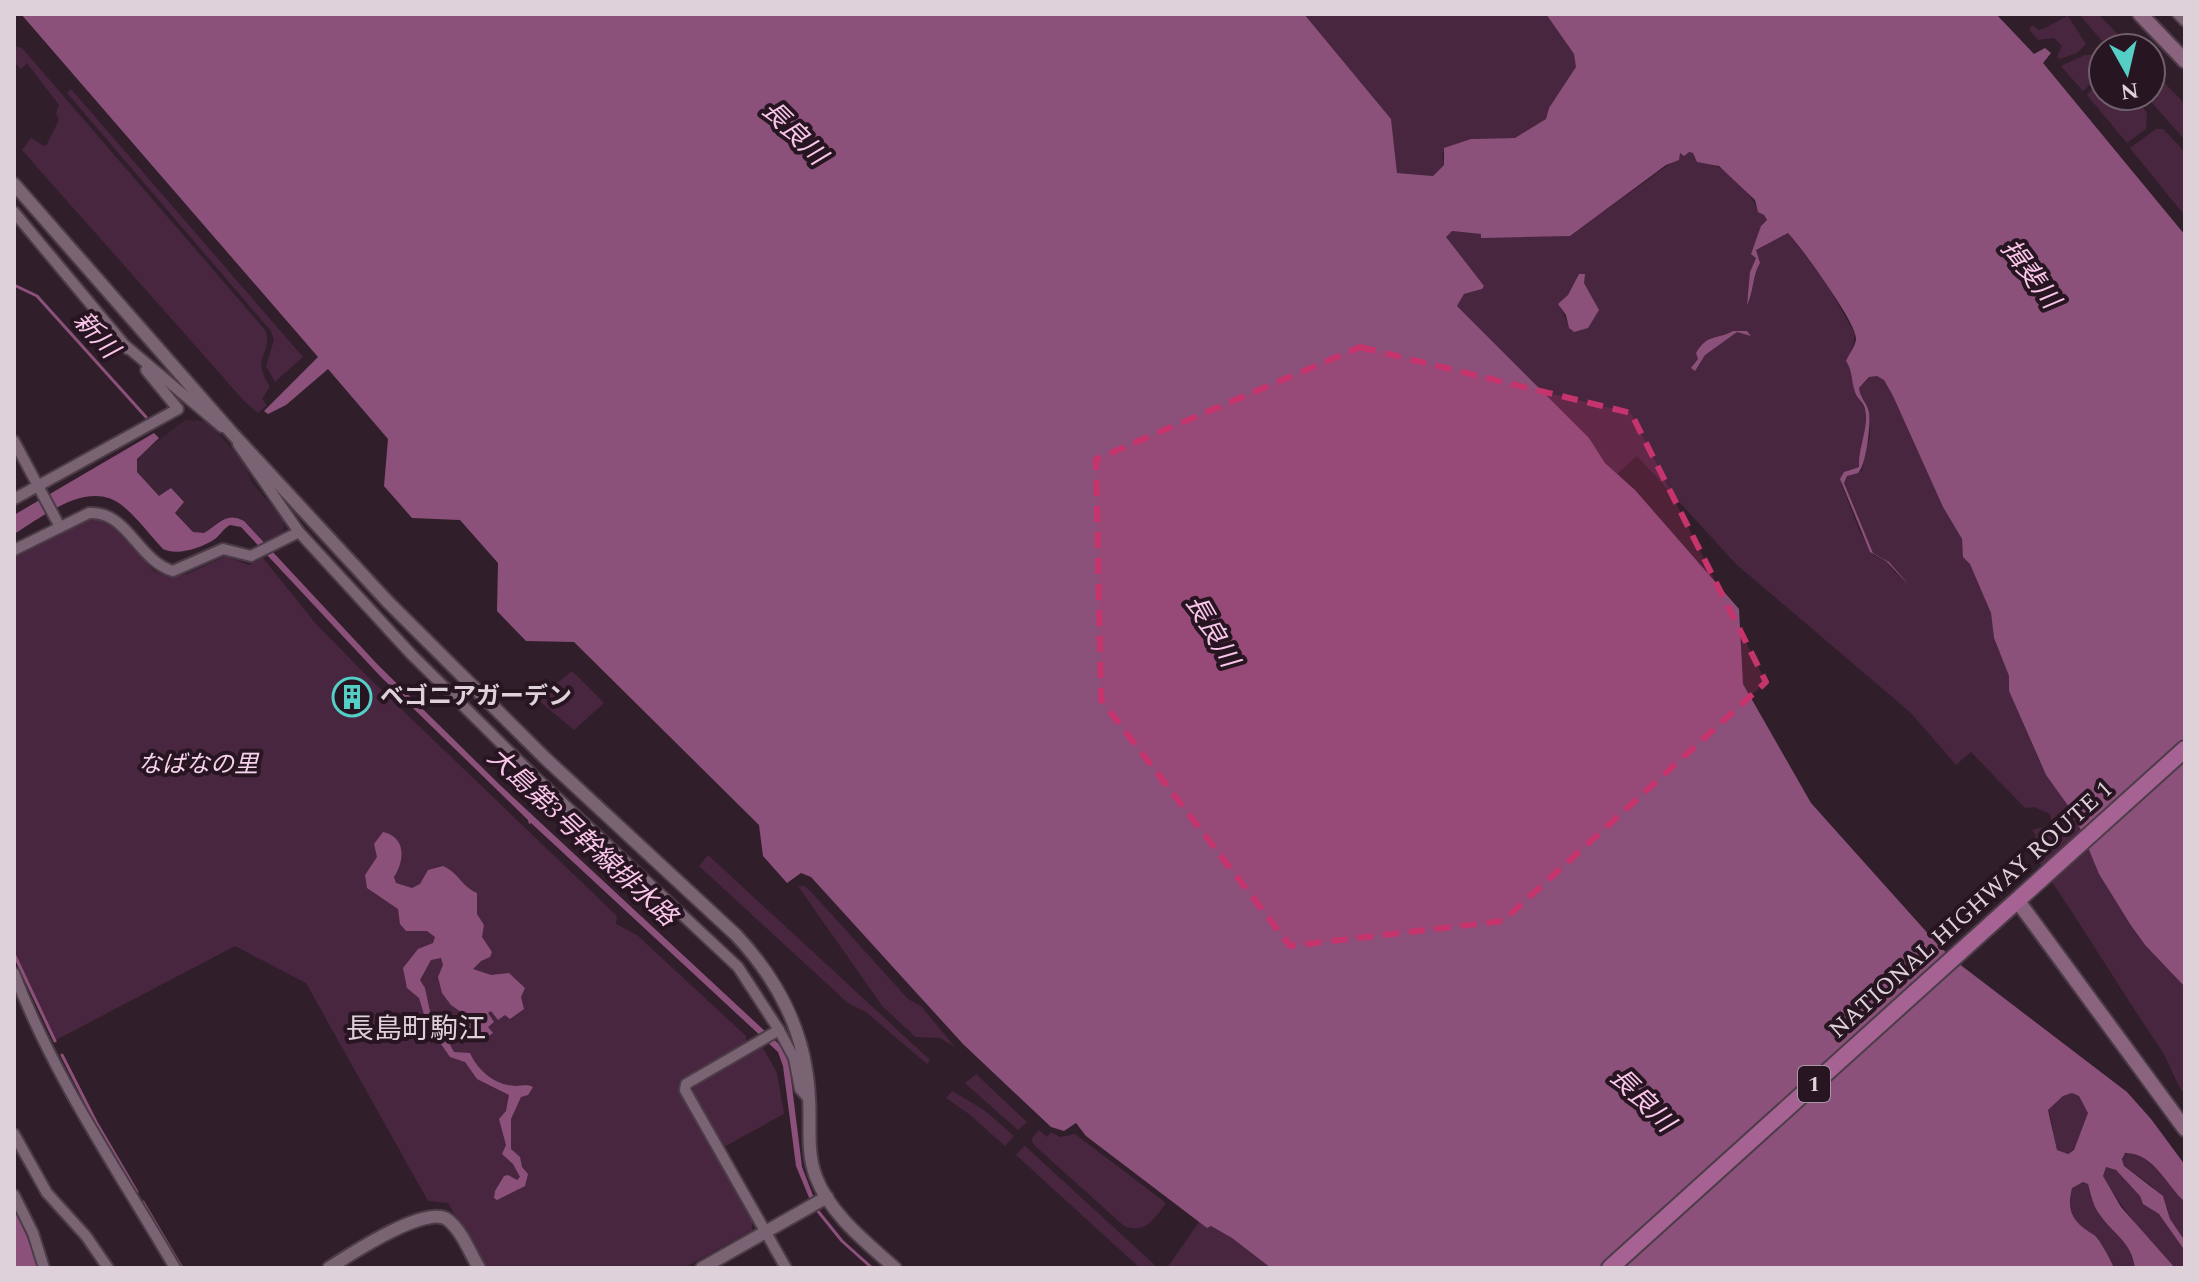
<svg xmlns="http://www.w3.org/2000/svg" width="2199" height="1282" font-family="Spectral,'Noto Sans JP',serif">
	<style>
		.built { fill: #3c2335 }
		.green { fill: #49263f; fill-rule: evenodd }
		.water { fill: #8b517a; fill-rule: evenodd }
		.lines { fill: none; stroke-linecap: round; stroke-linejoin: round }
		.stream { stroke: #8b517a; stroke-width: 3 }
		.minor-casing { stroke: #4b3c47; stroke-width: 14 }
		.tertiary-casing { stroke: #4b3c47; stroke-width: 16 }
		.secondary-casing { stroke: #4b3c47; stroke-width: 18 }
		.trunk-casing { stroke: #4b3c47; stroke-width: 20 }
		.minor { stroke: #7a6473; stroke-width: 10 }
		.tertiary { stroke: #7a6473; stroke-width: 12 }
		.secondary { stroke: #8a637f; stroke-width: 14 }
		.trunk { stroke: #a56292; stroke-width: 16 }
		.marked { fill: #c6346e; fill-opacity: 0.2; stroke: #c6346e; stroke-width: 6; stroke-dasharray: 16 10; stroke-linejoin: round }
		.labels { text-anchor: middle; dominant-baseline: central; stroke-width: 8; stroke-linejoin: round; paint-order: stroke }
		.shield { fill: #271522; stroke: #a799a3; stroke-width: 2 }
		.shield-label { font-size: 22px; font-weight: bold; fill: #ded1da }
		.poi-label { font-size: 24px; font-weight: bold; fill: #ded1da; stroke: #271522; text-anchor: start }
		.park-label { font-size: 24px; font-style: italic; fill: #f7d3eb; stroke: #271522 }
		.street-label { font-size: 24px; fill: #ded1da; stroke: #271522 }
		.water-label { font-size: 26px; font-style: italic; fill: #f9c5e8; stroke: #271522 }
		.quarter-label { font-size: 28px; fill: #ded1da; stroke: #271522 }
	</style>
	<rect width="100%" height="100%" fill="#311e2b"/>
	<polygon class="built" points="185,420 207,421 245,464 252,483 284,520 283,535 266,545 235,517 219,521 204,533 193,532 175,513 184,502 159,496 137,472 136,463 141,454"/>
	<g class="green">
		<polygon points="1304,14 1546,14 1574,54 1577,67 1549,108 1546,119 1530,131 1515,138 1471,139 1442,153 1444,165 1434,176 1397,173 1391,119"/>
		<polygon points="2079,14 2098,14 2131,48 2108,48"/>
		<path d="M2068,16L2086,44L2077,53L2059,59L2057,57L2062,46L2054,38L2038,40L2029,30L2032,25L2039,30C2049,28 2057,20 2068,16Z"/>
		<path d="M15,46L22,48L266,331C272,356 250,357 270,386L262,399L267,405L258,413L246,403L22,150L31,138L44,146L47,144L59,120L56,113L59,105L27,63L21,69L14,62Z"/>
		<path d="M2085,55H2098C2107,70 2094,80 2083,91L2061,66Z"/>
		<polygon points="2151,69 2185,104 2185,140 2146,96 2151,96"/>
		<polygon points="2103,76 2103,96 2135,96 2147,113 2146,129 2127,143 2087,95"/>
		<polygon points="71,89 303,357 275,382 266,366 274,340 271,331 67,93"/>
		<polygon points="2156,129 2163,129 2185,152 2185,216 2130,148"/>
		<path d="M1689,152L1693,153L1701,163C1722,160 1754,194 1758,212L1764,215L1767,221L1764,222L1751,253L1756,258L1750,272V294L1754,273L1760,263L1756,250L1788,233L1827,284L1855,334L1852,351L1846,361L1853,375L1855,392L1865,409V435L1859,467L1848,470L1841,483L1859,530L1873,555L1886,561L1898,576C1892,565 1885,558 1873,553L1844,483L1847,476L1862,471L1864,452L1870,437L1869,410L1860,395L1859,388L1870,377L1877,375L1884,380L1893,396L1943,507L1962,539L1991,613L1994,638L2009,676V691L2037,756L2046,775L2074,814L2099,874L2130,924L2145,945L2185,987V1095C2175,1082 2171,1066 2162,1051C2120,989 2082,925 2039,863L2042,859L2028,844L2036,836L2032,830L2052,825L2050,814L2034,807L2025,808L1971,752L1956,765L1911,713L1736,564L1637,456L1617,474L1605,463L1589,438L1457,306L1464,294L1482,289L1447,241L1446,236L1452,231L1481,234V237L1570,236L1675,160L1681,153ZM1579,274H1584V283L1596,306L1588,328L1571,331L1559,304L1568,295Z"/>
		<polygon points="95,518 107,520 154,571 161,574 169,576 187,574 226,556 249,565 263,558 316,624 371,680 617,916 616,924 637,935 746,1036 746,1043 678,1082 752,1215 752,1230 684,1268 484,1268 448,1203 428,1201 306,983 235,946 56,1040 25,978 14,950 14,557 86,520"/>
		<polygon points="572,671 604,703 574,730 537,699"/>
		<polygon points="708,855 930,1060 927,1064 866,1012 848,1003 699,866"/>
		<polygon points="798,886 805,886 814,895 908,999 921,1006 955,1047 940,1038 916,1037 883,1007"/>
		<polygon points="762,1046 777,1073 784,1114 722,1148 691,1093 694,1085"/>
		<polygon points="976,1074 1027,1122 1018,1130 965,1083"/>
		<polygon points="952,1091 984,1110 1014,1136 1005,1146 969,1114 946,1098"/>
		<path d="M2072,1093L2079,1096L2089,1113L2074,1150L2067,1154L2057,1150C2052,1136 2054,1123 2048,1110L2063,1096Z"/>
		<path d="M1039,1130L1047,1137L1051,1132L1060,1137L1075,1134L1166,1203C1154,1219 1146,1234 1124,1226L1033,1144L1032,1138Z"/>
		<polygon points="1025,1145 1025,1146 1158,1268 1140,1268 1016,1155"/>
		<path d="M2131,1152C2149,1158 2175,1185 2184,1201C2189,1210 2185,1230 2185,1241L2170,1219L2167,1207L2152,1186L2124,1166L2122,1155Z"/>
		<path d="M2106,1167L2116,1170L2140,1196L2143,1204L2159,1214L2185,1251V1268C2180,1268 2177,1269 2173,1266C2162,1261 2108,1189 2103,1176Z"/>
		<path d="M2083,1182L2088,1184C2091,1195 2093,1205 2100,1215C2114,1235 2131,1240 2135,1268H2114L2111,1260L2092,1234C2072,1229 2068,1205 2072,1187Z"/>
		<polygon points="1199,1222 1207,1228 1211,1226 1232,1238 1271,1268 1167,1268"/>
	</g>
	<g class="water">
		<path d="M21,14H1304L1391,119L1397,173L1433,176L1444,165V148L1471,139L1515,138L1546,119L1549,108L1576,67L1574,54L1546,14H1996L2034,54L2045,48L2051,53L2043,63L2185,235V987L2145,945L2130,924L2099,874L2074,814L2046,775L2009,691V676L1994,638L1991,613L1970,564L1963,557L1962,539L1943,507L1893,396L1884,380L1877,376L1869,377L1859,388C1860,398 1867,403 1869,412C1871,424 1866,466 1858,473L1847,476L1844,483L1873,553L1889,562L1910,586L1886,561L1870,552L1840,479L1844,472L1859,467C1858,447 1869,429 1865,409C1863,401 1857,399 1855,392C1851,380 1853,372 1846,361C1849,353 1855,348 1856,339C1857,323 1801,247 1788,233L1756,250L1760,263C1752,276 1754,291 1747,305L1750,272L1756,258L1751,254L1761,226L1767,220L1764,215L1758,212L1755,200L1719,166L1697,162L1693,153L1689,152L1684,156L1680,153L1679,160L1666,165L1570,236L1481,238V234L1452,231L1446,237L1484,286L1482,289L1464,294L1457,306L1589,438L1605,463L1635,490L1739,609L1743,684L1811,803L1940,947L1958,963L2127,1092L2151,1119L2185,1165V1202C2167,1186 2153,1152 2125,1153L2122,1159L2124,1166L2163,1196L2170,1219L2185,1241V1251L2159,1214L2143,1204L2140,1196L2116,1170L2106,1167L2103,1176L2121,1207L2175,1268H2135C2131,1241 2114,1235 2100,1215C2093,1206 2091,1195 2088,1184L2083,1182L2072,1188C2066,1213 2074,1223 2094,1235C2099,1238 2112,1262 2114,1268H1271L1232,1238L1211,1226L1207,1228L1086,1136L1076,1123L1064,1131L1051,1127L963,1044L811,877L801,873L787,883L763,856L759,825L574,642L526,641L497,611L498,563L460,520L412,518L384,486L388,439L328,369L286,405L268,414L264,411L318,357ZM2072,1093L2079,1096L2088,1113L2074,1150L2068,1154L2057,1150L2048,1110L2063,1096Z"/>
		<polygon points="1579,274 1585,274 1584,283 1599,310 1588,328 1574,332 1569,328 1566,315 1558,304 1568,295"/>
		<path d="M1733,331H1747L1751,336L1737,332L1705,355L1695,371L1691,368L1698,359L1696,353C1708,333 1717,340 1733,331Z"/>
		<path d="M154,433L159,438L137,459V472L159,496L171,488L184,502L175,513L193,532L204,533C219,524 226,511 244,521L378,665L501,786L782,1047L789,1062L802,1167L819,1211L815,1212L796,1166L783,1066L778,1052L531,823L529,824L528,820L381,677L241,527L230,525C223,529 221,534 215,539C201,548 178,556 163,549C150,535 138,519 124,507C90,477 44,516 14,534V515Z"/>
		<path d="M383,832C406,837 405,860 394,877L396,883L412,888L420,884L428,870L443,866C458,872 462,887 477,893V914L484,925L482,937L492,952L490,957L481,961L473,969L491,975L509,973L525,988L521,997L524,1009L510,1019L505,1015L498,1020L491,1011L488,1013L494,1022L488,1027L493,1033L483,1040L469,1031L461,1012L451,1005L442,993L438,977L443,965L441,958L431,960L420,980L425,988L434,1030L440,1039L449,1043L454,1052L470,1053C478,1071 495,1085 515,1086C523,1086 526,1084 533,1087L528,1095L521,1097L511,1119V1149L520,1157L522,1167L528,1174L525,1186L497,1200L494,1198L495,1191L504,1176L508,1175L517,1180L520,1177L513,1164L502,1154L506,1145L499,1119L506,1111L509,1095L477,1079L465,1062L450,1057L427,1024L419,998L407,988L403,968L418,949L433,943L435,937L427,931H406L400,924L398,909L367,888L365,875L377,857L374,844Z"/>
		<polygon points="14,1208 29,1241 38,1268 14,1268"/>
	</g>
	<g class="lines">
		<g class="stream">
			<polyline points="14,285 37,296 146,417"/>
			<polyline points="14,954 55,1041"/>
			<polyline points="62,1055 96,1122 137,1192"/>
			<polyline points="143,1202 182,1268"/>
			<polyline points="817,1210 842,1241 872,1268"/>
		</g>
		<g class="minor-casing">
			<g id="minor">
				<polyline points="2178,14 2185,21"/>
				<polyline points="14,212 128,349"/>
				<polyline points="126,346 222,427"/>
				<polyline points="14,441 60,527"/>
				<polyline points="238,444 299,532 411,654 533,775 738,967 779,1030 794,1058 800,1089 809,1099"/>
				<polyline points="14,499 178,409 146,370"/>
				<path d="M14,550L89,513C127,510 138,561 173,571L223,549L251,556L299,532"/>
				<path d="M14,973C54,1078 119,1172 175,1268"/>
				<polyline points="779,1030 686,1084 685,1090 786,1268"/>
				<polyline points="14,1134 47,1193 86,1236 108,1268"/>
				<polyline points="14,1195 33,1233 44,1268"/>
			</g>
		</g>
		<g class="tertiary-casing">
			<g id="tertiary">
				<path d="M14,184L232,433L388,602L545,758L736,935C779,981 806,1033 809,1098C811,1125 806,1151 816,1177C830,1214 866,1242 895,1268"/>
				<path d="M329,1268C349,1255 428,1203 448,1220C462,1231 470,1253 479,1268"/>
				<polyline points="702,1268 827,1197"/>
			</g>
		</g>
		<g class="secondary-casing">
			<g id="secondary">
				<polyline points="2140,14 2185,61"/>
				<polyline points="2017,900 2185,1129"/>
			</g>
		</g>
		<g class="trunk-casing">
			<polyline id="trunk" points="1610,1268 2185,749"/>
		</g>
		<use href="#minor" class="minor"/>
		<use href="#tertiary" class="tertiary"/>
		<use href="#secondary" class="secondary"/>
		<use href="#trunk" class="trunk"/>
	</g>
	<path class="marked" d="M1360,347L1631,413L1766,682L1503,921L1290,946L1101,700L1096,459Z"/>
	<defs>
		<g id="building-ring" transform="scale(2)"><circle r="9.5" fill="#271522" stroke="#55cec5" stroke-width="1.5"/><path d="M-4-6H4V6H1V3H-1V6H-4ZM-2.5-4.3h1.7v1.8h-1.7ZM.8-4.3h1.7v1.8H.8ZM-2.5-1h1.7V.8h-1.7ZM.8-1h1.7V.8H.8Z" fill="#55cec5"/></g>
	</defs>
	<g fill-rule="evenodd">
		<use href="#building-ring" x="352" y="697"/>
	</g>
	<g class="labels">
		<rect class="shield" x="1798" y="1066" width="32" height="36" rx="6"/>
		<g class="shield-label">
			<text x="1814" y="1084">1</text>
		</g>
		<g class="poi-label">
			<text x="380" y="697">ベゴニアガーデン</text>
		</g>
		<g class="park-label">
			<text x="198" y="765">なばなの里</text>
		</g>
		<g class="street-label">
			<text transform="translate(1971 910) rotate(-42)">NATIONAL HIGHWAY ROUTE 1</text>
		</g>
		<g class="water-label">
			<text transform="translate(794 133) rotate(45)">長良川</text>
			<text transform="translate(2030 274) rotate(53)">揖斐川</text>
			<text transform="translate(96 335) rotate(48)">新川</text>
			<text transform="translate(1212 631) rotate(60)">長良川</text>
			<text transform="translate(582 837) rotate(43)">大島第3号幹線排水路</text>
			<text transform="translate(1642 1100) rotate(45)">長良川</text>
		</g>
		<g class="quarter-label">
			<text x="416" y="1029">長島町駒江</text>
		</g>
	</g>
	<rect width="2199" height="1282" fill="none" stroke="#ded1da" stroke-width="32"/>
	<g transform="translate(2127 72) rotate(172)"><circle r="38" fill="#271522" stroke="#70606c" stroke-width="2"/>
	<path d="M0-6L14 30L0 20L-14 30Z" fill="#55cec5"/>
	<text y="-12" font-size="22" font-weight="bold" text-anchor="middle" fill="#ded1da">N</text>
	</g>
</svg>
